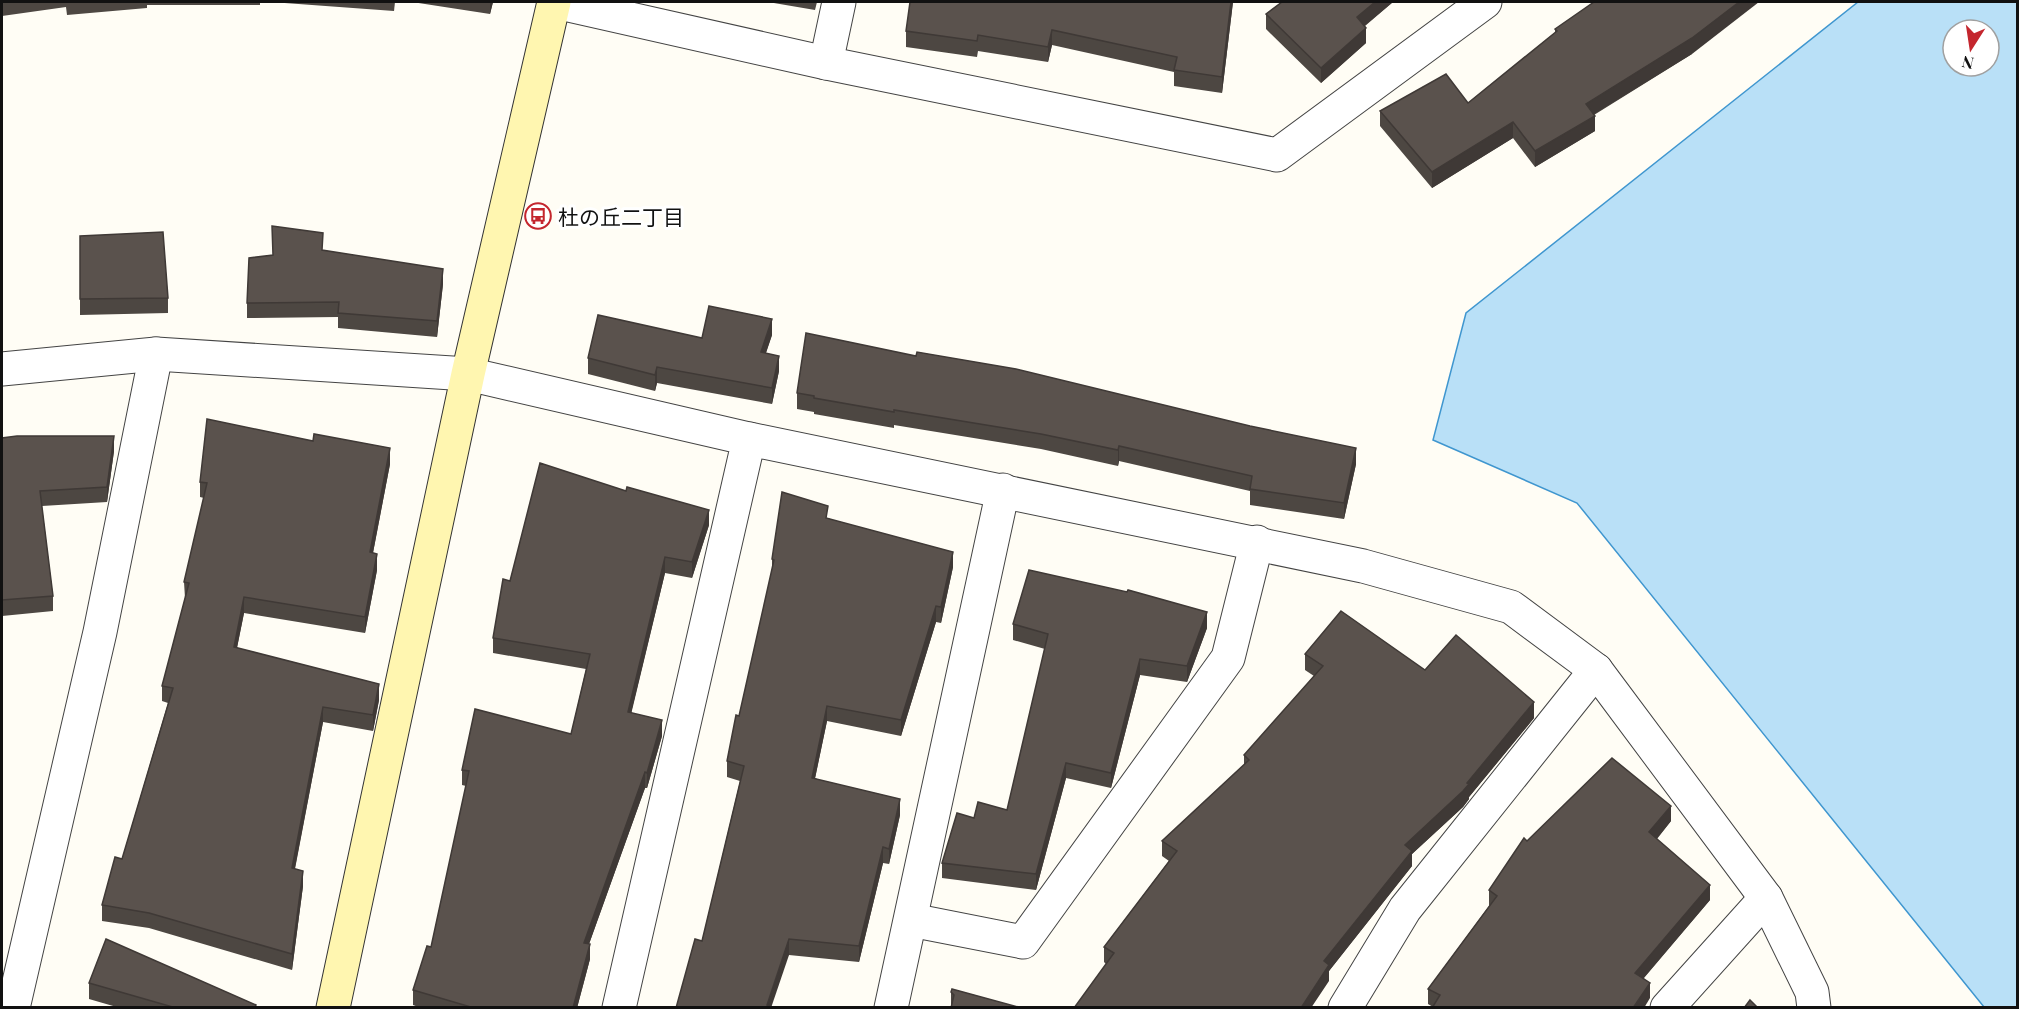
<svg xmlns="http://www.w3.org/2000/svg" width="2019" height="1009" font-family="'Playfair Display','Noto Sans JP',serif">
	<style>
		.water { fill: #b9e0f7; stroke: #3f96cf; stroke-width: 1.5; fill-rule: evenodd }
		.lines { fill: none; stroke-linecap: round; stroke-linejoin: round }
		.street-casing { stroke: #444; stroke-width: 35 }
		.secondary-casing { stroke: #333; stroke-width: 35 }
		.street { stroke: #fff; stroke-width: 33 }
		.secondary { stroke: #fff6b0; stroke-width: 33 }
		.wall { fill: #4d4742 }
		.shaded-wall { fill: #3f3936 }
		.building { fill: #5a524d; stroke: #3f3936; stroke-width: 1.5 }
		.labels { text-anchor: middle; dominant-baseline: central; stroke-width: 6; stroke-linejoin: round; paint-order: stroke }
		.poi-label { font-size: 21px; fill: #111; stroke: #fff; text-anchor: start }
	</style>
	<rect width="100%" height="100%" fill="#fffdf5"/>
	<path class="water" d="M1858,2H2017V1007H1984L1577,503L1433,440L1466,313ZM1953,30H1989V66H1953Z"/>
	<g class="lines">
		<g class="street-casing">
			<g id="street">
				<polyline points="555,2 826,63 1277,155 1485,2"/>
				<polyline points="826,63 839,2"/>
				<polyline points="2,369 156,354 468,374 749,439 619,1008"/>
				<polyline points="749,439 1363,566 1511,607 1596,670 1766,898 1812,992 1814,1008"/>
				<polyline points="911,920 1023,942 1228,658 1257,542"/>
				<polyline points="13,1008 100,632 156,354"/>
				<polyline points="891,1008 1003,490"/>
				<polyline points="1345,1008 1405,909 1596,670"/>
				<polyline points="1667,1008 1766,898"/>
			</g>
		</g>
		<g class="secondary-casing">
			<polyline id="secondary" points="333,1008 468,374 554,2"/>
		</g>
		<use href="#street" class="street"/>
		<use href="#secondary" class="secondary"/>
	</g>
	<g class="wall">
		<polygon points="2,2 260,2 260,5 147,5 147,8 67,15 66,7 2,16"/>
		<polygon points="271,2 395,2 394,11"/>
		<polygon points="412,2 493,2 490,14"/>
		<polygon points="768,2 817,2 815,10"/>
		<polygon points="1233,2 1222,93 1174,86 1174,72 1052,45 1048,62 978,51 977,57 906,47 906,31"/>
		<polygon points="1282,2 1393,2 1365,26 1366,43 1321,83 1266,29 1266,14"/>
		<polygon points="1555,29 1692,54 1594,115 1595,131 1535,167 1513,138 1432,188 1380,126 1380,111 1468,103 1555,33"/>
		<polygon points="80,236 168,298 168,313 80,315"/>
		<polygon points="443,284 437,337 338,328 338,317 247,318 247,303"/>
		<polygon points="772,335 766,353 779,371 772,404 657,383 655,391 588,374 588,358 702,338"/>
		<polygon points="797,393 1356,464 1344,519 1250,505 1250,491 1119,461 1118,466 1041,449 894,425 894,428 814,414 814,412 797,409"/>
		<polygon points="2,438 114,451 107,502 42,506 53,596 53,611 2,616"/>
		<polygon points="390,464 373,553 377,570 365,633 244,613 237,648 379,700 373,731 323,722 295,869 303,886 292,970 149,928 102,921 102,905 122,859 168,703 162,701 162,686 185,598 184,582 204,498 200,497 200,482"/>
		<polygon points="626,491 709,525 692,578 665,573 631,713 662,736 647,788 645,788 589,944 590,959 577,1008 421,1008 413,1005 413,990 431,947 466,786 462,785 462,770 571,734 586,669 493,653 493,638 510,581"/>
		<polygon points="828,518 953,567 941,623 936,622 901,736 827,721 815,778 900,815 889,864 883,863 859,962 789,955 676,1008 702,941 740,781 727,777 727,761 739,716 772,571 772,559"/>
		<polygon points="1013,624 1207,628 1187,682 1140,675 1111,788 1066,778 1036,890 942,878 942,863 974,818 1007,810 1045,649 1013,640"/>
		<polygon points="1305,654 1425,670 1534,718 1469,797 1469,799 1463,807 1412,854 1412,866 1329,971 1329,981 1106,964 1104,962 1104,947 1169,861 1162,856 1162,841 1244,765 1244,755 1314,676 1305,670"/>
		<polygon points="1671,821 1657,839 1710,900 1644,978 1650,998 1433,1007 1428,1004 1428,989 1489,906 1489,890 1527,841"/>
		<polygon points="89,983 256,1008 120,1008 89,999"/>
		<polygon points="951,992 1022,1008 951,1008"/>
	</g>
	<g class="shaded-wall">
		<polygon points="490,2 493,2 490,14"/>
		<polygon points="1231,2 1233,2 1222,93 1222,77"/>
		<polygon points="1375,2 1393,2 1357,32 1357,17"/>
		<polygon points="1739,2 1759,2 1692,54 1586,119 1586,104"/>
		<polygon points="1366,28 1366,43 1321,83 1321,68"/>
		<polygon points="1052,30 1052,45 1048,62 1048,47"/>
		<polygon points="1595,116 1595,131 1535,167 1535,151"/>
		<polygon points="1513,122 1513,138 1432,188 1432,172"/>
		<polygon points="443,269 443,284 437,337 437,321"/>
		<polygon points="772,319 772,335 761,367 761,352"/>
		<polygon points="779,356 779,371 772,404 772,388"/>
		<polygon points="657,367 657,383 655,391 655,375"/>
		<polygon points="114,436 114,451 107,502 107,487"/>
		<polygon points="1119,446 1119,461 1118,466 1118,450"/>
		<polygon points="390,448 390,464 370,568 370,552"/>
		<polygon points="1356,448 1356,464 1344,519 1344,503"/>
		<polygon points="709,510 709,525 692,578 692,562"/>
		<polygon points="953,552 953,567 941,623 941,607"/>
		<polygon points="377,554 377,570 365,633 365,617"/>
		<polygon points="665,557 665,573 628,727 628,712"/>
		<polygon points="244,597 244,613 234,662 234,647"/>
		<polygon points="936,606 936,622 901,736 901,720"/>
		<polygon points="1207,612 1207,628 1187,682 1187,666"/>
		<polygon points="1140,659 1140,675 1111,788 1111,773"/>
		<polygon points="379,684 379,700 373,731 373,715"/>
		<polygon points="1534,702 1534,718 1469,797 1469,799 1463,807 1412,854 1412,866 1329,971 1329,981 1311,1008 1301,1008 1324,961 1405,845 1467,783"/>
		<polygon points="827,706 827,721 812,793 812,778"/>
		<polygon points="323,707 323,722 292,883 292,868"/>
		<polygon points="662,720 662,736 647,788 647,773"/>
		<polygon points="1066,763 1066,778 1036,890 1036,874"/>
		<polygon points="645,772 645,788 584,958 584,943"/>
		<polygon points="900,799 900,815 889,864 889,849"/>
		<polygon points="1671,806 1671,821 1649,848 1649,832"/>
		<polygon points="883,847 883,863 859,962 859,946"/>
		<polygon points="303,871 303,886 292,970 292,954"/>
		<polygon points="1710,885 1710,900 1635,988 1635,973"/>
		<polygon points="789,939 789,955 771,1008 767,1005"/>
		<polygon points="590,944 590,959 577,1008 573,1008"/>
		<polygon points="1650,983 1650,998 1644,1008 1633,1008"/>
	</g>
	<g class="building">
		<polygon points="910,2 1231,2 1222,77 1174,70 1177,57 1052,30 1048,47 978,35 977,41 906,31"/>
		<polygon points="1282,2 1375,2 1357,17 1366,28 1321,68 1266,14"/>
		<polygon points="1594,2 1739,2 1692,38 1586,104 1595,116 1535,151 1513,122 1432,172 1380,111 1446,74 1468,103 1557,31 1555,29"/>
		<polygon points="272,226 323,233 322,250 443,269 437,321 338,313 339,302 247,303 249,258 273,255"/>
		<polygon points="163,232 168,298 80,299 80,236"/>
		<polygon points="709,306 772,319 761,352 779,356 772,388 657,367 655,375 588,358 598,315 702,338"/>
		<polygon points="806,333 916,356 917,352 1016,369 1250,426 1356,448 1344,503 1250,489 1252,476 1119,446 1118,450 1041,434 894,410 894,412 814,398 814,396 797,393"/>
		<polygon points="207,419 313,441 314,434 390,448 370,552 377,554 365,617 244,597 234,647 379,684 373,715 323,707 292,868 303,871 292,954 149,913 102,905 115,857 122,859 173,688 162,686 189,583 184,582 207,483 200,482"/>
		<polygon points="17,436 114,436 107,487 40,491 53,596 2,600 2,438"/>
		<polygon points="540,463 626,491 627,487 709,510 692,562 665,557 628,712 662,720 647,773 645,772 584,943 590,944 573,1008 474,1008 413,990 427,946 431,947 469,771 462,770 475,709 571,734 590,654 493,638 503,579 510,581"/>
		<polygon points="782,492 828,506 826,518 953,552 941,607 936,606 901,720 827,706 812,778 900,799 889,849 883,847 859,946 789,939 767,1005 775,1008 676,1008 695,939 702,941 744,766 727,761 736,715 739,716 774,560 772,559"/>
		<polygon points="1029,570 1127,592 1128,590 1207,612 1187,666 1140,659 1111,773 1066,763 1036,874 942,863 957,813 974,818 978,802 1007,810 1048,634 1013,624"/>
		<polygon points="1341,611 1425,670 1456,635 1534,702 1467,783 1469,784 1463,791 1405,845 1412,851 1324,961 1329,965 1301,1008 1074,1008 1114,953 1104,947 1177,851 1162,841 1249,760 1244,755 1323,666 1305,654"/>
		<polygon points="1612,758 1671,806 1649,832 1710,885 1635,973 1650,983 1633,1008 1432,1008 1440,995 1428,989 1497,896 1489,890 1524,838 1527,841"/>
		<polygon points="106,939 256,1005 255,1008 176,1008 89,983"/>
		<polygon points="952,989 1022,1008 951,1008 954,995 951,992"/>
		<polygon points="1750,1000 1758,1008 1744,1008"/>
	</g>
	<defs>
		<g id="bus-ring" transform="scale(1.35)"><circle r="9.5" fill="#fff" stroke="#c4262e" stroke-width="1.5"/><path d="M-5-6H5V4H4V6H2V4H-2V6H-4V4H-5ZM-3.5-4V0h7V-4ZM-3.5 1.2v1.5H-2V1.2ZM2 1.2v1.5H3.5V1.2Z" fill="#c4262e"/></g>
	</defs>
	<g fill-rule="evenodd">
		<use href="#bus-ring" x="538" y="216"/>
	</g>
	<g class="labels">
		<g class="poi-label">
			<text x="558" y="216">杜の丘二丁目</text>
		</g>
	</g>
	<rect width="2019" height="1009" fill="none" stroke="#111111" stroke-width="6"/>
	<g transform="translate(1971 48) rotate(192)"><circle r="28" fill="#ffffff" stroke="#a0a0a0" stroke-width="1.5"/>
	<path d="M0-4.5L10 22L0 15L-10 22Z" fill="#c4262e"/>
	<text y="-9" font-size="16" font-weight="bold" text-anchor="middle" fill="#111111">N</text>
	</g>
</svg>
